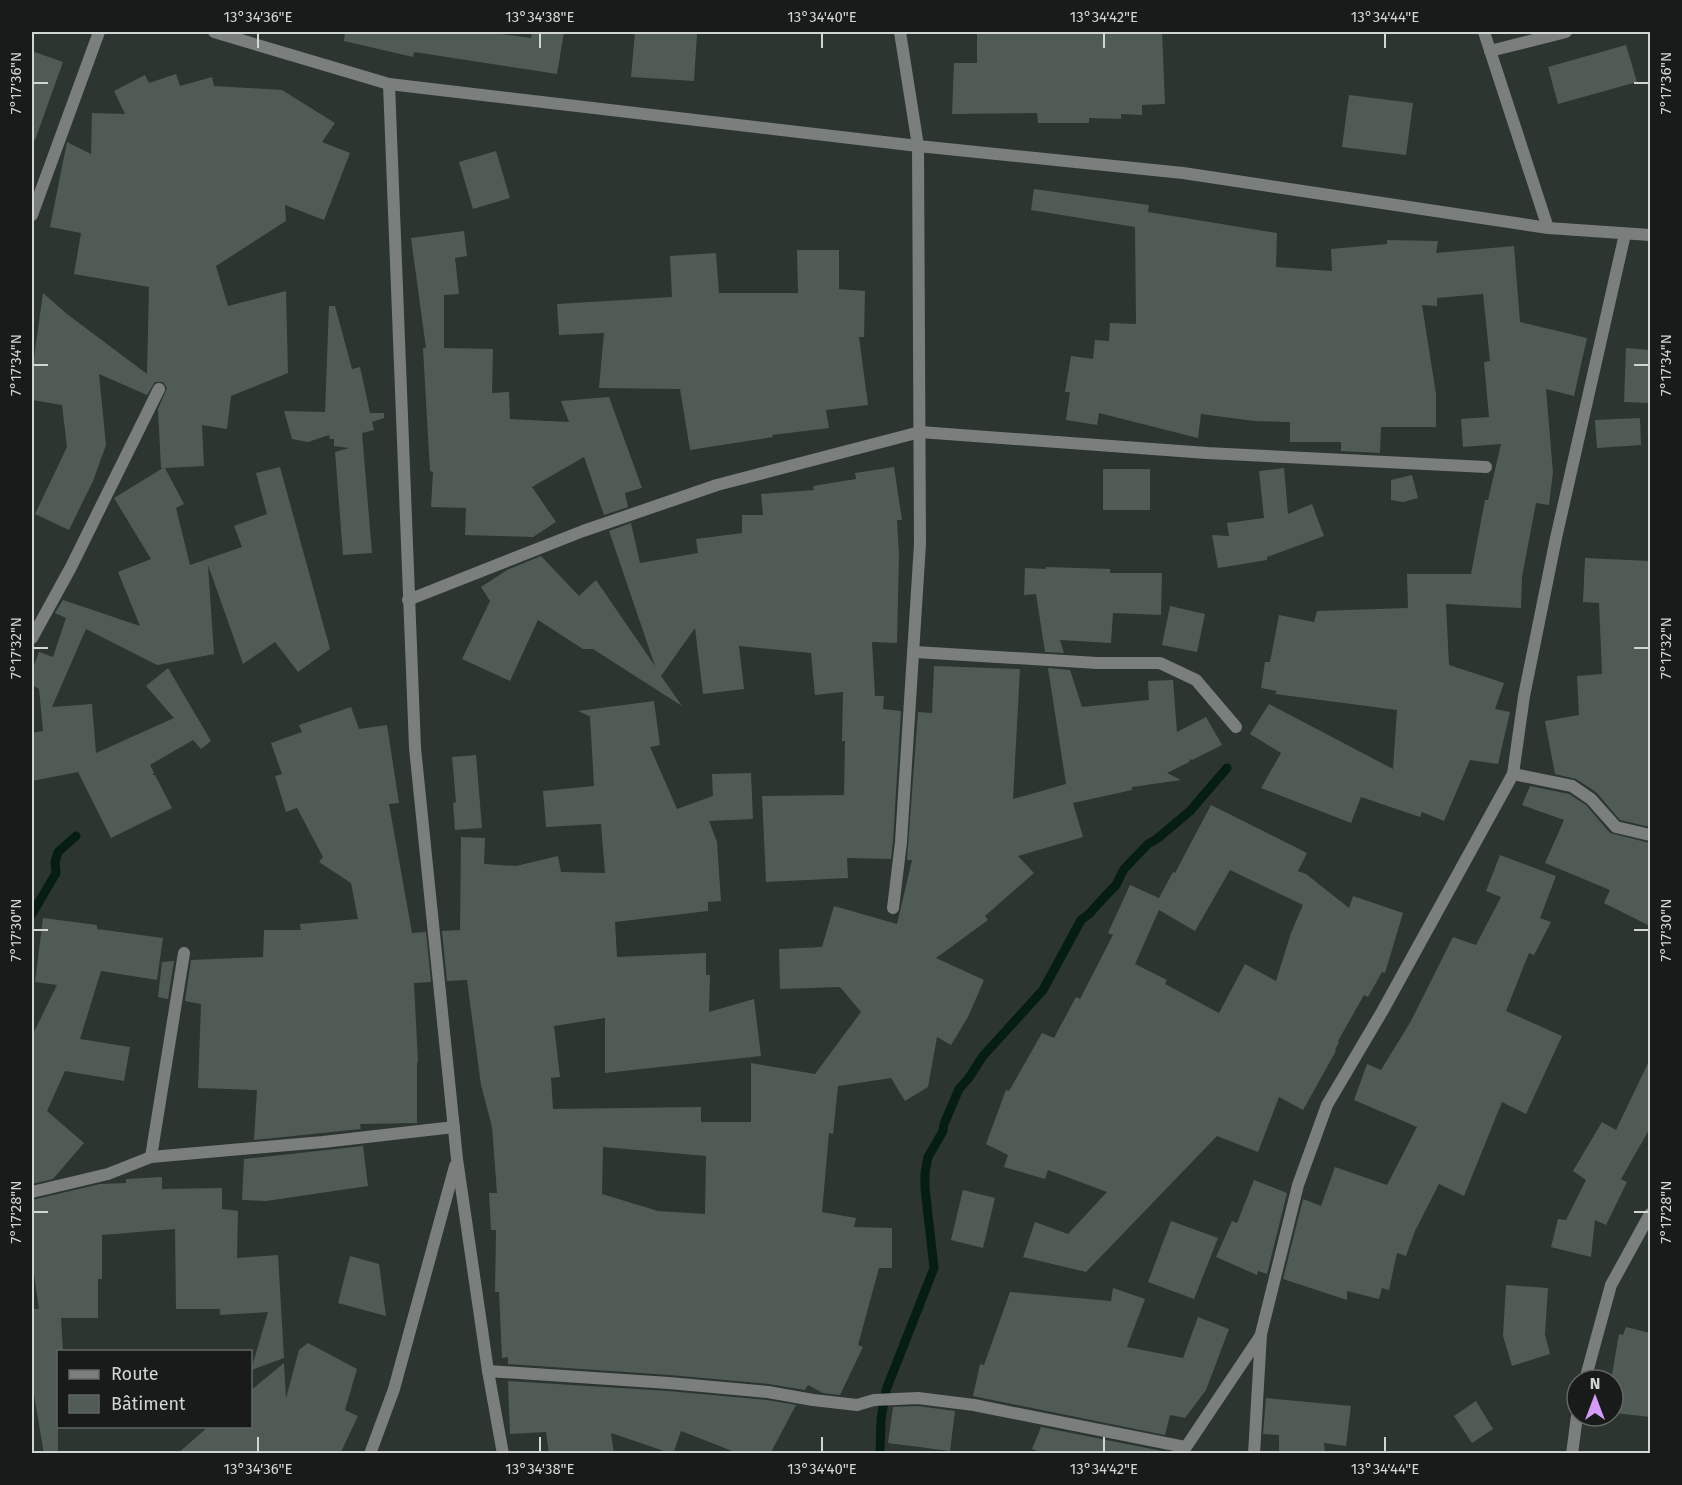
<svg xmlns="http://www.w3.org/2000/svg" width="1682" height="1485" font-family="'Fira Sans',sans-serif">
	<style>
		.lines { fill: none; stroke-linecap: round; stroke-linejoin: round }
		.stream { stroke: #051d12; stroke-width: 9 }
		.building { fill: #515b55; fill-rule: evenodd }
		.minor { stroke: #7a7e7c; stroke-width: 12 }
		.tertiary { stroke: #7a7e7c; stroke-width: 12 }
		.ticks { fill: none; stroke: #d1d6d3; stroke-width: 2 }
		.neatline { fill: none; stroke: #d1d6d3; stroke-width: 2 }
		.ticks-label { font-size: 15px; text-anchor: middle; fill: #d1d6d3 }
	</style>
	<rect width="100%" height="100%" fill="#2c3530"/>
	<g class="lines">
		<g class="stream">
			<polyline points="32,914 56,873 55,862 58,852 76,836"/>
			<polyline points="880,1454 881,1419 886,1390 934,1268 925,1188 925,1173 928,1157 943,1131 944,1124 959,1089 968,1079 983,1056 1043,990 1081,920 1089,914 1109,892 1116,885 1124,869 1148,844 1158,838 1190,811 1227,768"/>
		</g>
	</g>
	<g class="building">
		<polygon points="345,32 487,32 531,38 532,32 564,32 557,74 414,52 413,57 344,41"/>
		<polygon points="635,32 697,34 694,81 631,77"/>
		<polygon points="977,32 1162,32 1165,104 1142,105 1142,115 1121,114 1121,119 1089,118 1089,123 1038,123 1037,113 952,114 954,63 977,63"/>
		<polygon points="1626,45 1637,82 1558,104 1548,67"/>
		<polygon points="32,51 63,62 35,140 32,140"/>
		<polygon points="176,74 180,86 212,77 214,86 282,90 335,123 322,142 350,153 324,220 285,205 286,221 216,266 228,306 286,291 288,373 231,396 227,429 202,425 204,466 165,468 184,504 176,508 190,565 242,547 234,526 267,514 256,473 280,467 330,649 298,672 275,642 243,664 208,565 214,654 157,665 86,629 52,707 92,704 96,753 174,718 146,686 168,668 211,741 201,749 193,740 150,765 154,773 152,775 155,775 172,808 111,838 78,772 32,781 32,733 43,731 39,689 32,685 32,671 39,652 53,657 66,618 55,613 63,600 140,626 118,572 151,559 114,498 163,468 161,468 158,409 167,388 163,382 155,382 147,395 99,374 106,445 93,481 69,530 35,514 67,447 62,405 32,400 32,372 43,293 67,314 147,374 149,287 74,274 81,233 50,227 67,142 91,154 92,113 125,114 114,91 145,75 149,83"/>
		<polygon points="1349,95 1413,103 1406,155 1342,147"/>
		<polygon points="496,151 510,198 473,209 459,162"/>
		<polygon points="1034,189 1149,205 1148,212 1277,233 1276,267 1332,271 1331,249 1387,244 1387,240 1438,241 1436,253 1514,246 1520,322 1587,338 1574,396 1546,389 1553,472 1549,505 1536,503 1522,577 1521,608 1446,604 1449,665 1504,683 1495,709 1510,712 1498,764 1470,760 1444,821 1422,812 1420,817 1361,797 1351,823 1261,788 1281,753 1250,734 1269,704 1393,769 1397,710 1275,694 1277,691 1261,688 1265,662 1270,662 1279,615 1314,622 1317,611 1408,608 1407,574 1471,574 1485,500 1488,500 1501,444 1463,447 1461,419 1489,417 1484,362 1490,361 1483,294 1437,298 1437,306 1422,305 1436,394 1436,427 1381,427 1380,453 1341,451 1341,442 1290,442 1290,422 1254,421 1201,414 1198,438 1099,413 1097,425 1066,420 1070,392 1065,392 1071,356 1093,359 1095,340 1109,341 1110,323 1136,324 1135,227 1031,210"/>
		<polygon points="464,231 467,256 455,258 459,294 444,295 444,348 493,349 492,393 509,392 510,419 569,422 561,401 609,397 642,488 625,493 628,507 604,515 584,457 532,487 556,522 533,537 465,535 466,508 431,507 433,472 430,471 423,348 426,348 411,238"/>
		<polygon points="797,250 839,250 839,289 865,291 864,337 859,337 868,405 826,410 829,428 772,435 773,437 690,450 680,389 599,388 604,333 559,335 557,304 672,297 670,256 716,253 719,293 798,293"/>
		<polygon points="329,306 335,306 352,369 360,367 370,413 384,413 384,418 372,422 374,430 362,433 372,553 343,555 335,452 349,448 334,446 334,439 330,439 329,435 308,442 292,439 284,411 325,412"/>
		<polygon points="1626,348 1650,350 1650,403 1624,402"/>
		<polygon points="1640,418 1641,445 1597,448 1595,420"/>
		<polygon points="894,467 902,520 897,520 899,554 897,643 872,642 875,696 884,696 883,709 901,711 893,841 891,859 847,858 848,878 766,882 762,796 844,795 845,741 842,741 843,692 815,695 811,653 739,646 744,689 703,694 695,628 661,676 682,706 593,649 583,649 538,620 510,681 462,659 490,601 481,587 507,570 541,556 579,596 596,580 655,666 609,531 631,523 640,563 698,553 696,539 742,533 742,515 763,515 761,494 814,490 813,486 856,479 855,473"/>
		<polygon points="1284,468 1288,514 1312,504 1324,536 1267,557 1267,560 1218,568 1212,535 1229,536 1227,523 1264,518 1259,471"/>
		<rect x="1103" y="469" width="47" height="41"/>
		<polygon points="1412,475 1418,498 1403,502 1391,500 1391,480"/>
		<polygon points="1585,558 1650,561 1650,827 1620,820 1596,792 1576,779 1555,774 1545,721 1579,715 1577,676 1602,674 1599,603 1583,602"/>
		<polygon points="1046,567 1110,569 1110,573 1162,573 1161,615 1113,613 1111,643 1060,640 1064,653 1045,652 1036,594 1024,595 1025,568 1046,569"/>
		<polygon points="1170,606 1205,614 1197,652 1162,645"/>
		<path d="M934,666L1020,669L1013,799L1066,784L1048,668L1070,670L1082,707L1149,700L1148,681L1173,680L1177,732L1206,717L1222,745L1192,760L1190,759L1189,762L1167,773L1181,780L1132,787V790L1073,803L1083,837L1018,856L1034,873L985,916L988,920L936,958L984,980L968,1017L951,1045L937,1037L928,1087L905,1101L891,1078L838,1086L833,1134L829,1133L822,1212L856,1218L854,1227L892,1228V1268H879L858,1345L863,1347L840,1395L823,1393L808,1385L805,1390L769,1384L670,1375L508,1364V1357L502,1358L499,1292H495L496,1230H491L489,1193H497L492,1127L481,1085L467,980L447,981L442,931L460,930L461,837L485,838L484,864L516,866L558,856L561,872L605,873L601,824L546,827L543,791L594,786L590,717H591L578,711L654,701L660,745L650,747L677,809L713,796L712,774L751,773L753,819L709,821L717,842L721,901L708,902V911L615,922L617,957L706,953V975H710L709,1012L754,999L761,1056L605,1073V1018L554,1026L560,1077L551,1078L553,1109L701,1107V1122H751V1063L815,1074L861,1012L840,987L780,989L779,949L822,947L834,906L897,924L912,860H907L918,712L932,713ZM603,1147L706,1156L705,1214L658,1211L602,1194Z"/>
		<polygon points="351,707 359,729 387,725 399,803 389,804 412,933 426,932 431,982 414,983 418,1062 417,1062 417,1123 360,1124 361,1129 254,1140 257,1090 198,1088 201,1004 185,1001 191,960 263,957 264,930 301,930 300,924 358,919 351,883 319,862 323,857 297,808 286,812 275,776 282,774 271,743 302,732 299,725"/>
		<polygon points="476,755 482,828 455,830 453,803 456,802 452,757"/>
		<polygon points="1530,786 1569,794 1586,805 1610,833 1650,843 1650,926 1604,903 1610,890 1545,863 1564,820 1522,805"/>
		<path d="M1211,805L1307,853L1298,871L1306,874L1349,908L1353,896L1403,913L1385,973L1382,972L1368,997L1364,995L1338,1041L1339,1042L1335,1050L1336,1051L1303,1110L1279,1097L1258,1152L1217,1136L1086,1272L1023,1257L1035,1222L1068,1234L1107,1192L1048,1170L1045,1179L1004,1167L1008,1155L986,1144L1006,1090L1009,1091L1042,1033L1054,1038L1076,997L1080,999L1113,935L1108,933L1130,885L1159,898L1173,872L1175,873ZM1230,870L1303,905L1291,933L1276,981L1245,964L1219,1013L1165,984L1167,980L1135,964L1159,910L1195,931Z"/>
		<polygon points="1500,855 1556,876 1540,918 1551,922 1534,955 1529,953 1506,1011 1562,1036 1526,1114 1502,1102 1464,1196 1439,1184 1415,1231 1406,1256 1397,1253 1389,1290 1382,1288 1379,1299 1347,1291 1347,1300 1283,1279 1303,1199 1321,1206 1335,1167 1387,1185 1417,1127 1354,1100 1367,1064 1381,1070 1411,1021 1453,937 1476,945 1501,897 1486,891"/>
		<polygon points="43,918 97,925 97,929 163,938 157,980 101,971 80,1039 130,1047 124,1081 65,1071 47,1111 84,1143 53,1179 32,1184 32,1036 57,985 35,982"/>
		<polygon points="174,961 168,999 158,997 162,962"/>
		<polygon points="1650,1059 1650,1128 1621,1179 1627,1182 1606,1225 1595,1220 1591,1257 1551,1247 1558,1219 1566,1220 1586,1180 1573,1171 1602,1122 1616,1130"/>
		<polygon points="363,1146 368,1186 266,1201 242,1200 244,1159"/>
		<polygon points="162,1177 162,1189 222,1188 222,1209 238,1211 237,1258 278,1255 284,1358 251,1370 268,1312 220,1315 220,1309 176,1309 175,1229 102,1235 102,1279 98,1279 98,1318 61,1318 63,1352 58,1352 58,1454 44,1454 32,1383 32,1309 39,1309 32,1260 32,1200 100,1184 126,1183 126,1179"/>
		<polygon points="1254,1180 1287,1193 1267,1274 1258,1271 1257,1275 1216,1257 1232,1221 1237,1223"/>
		<polygon points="963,1190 995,1198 983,1248 951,1240"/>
		<polygon points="1171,1221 1218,1238 1194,1299 1148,1282"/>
		<polygon points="350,1256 379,1264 386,1316 338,1303"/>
		<polygon points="1506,1285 1548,1288 1545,1335 1550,1354 1512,1366 1503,1336"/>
		<polygon points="1113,1288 1145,1299 1127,1347 1183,1358 1198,1317 1229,1329 1206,1390 1185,1418 1170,1415 1165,1435 973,1396 980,1364 984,1365 1010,1292 1111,1301"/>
		<polygon points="1626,1327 1650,1333 1650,1417 1615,1413 1618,1387 1613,1386 1613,1380 1611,1380 1619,1334 1623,1335"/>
		<polygon points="308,1343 357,1369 345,1410 358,1416 340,1454 177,1454 209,1426 250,1426 250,1391 284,1363 286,1398 299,1350"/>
		<polygon points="508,1381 668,1391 767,1400 796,1405 770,1454 740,1454 681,1431 673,1454 611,1433 614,1454 549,1454 546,1432 510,1434"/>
		<polygon points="1266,1398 1351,1406 1346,1446 1324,1443 1325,1454 1279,1454 1279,1435 1263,1434"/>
		<polygon points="1476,1401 1493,1429 1472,1443 1454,1416"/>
		<polygon points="918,1406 955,1411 950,1451 888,1443 893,1407"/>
		<polygon points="1041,1427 1162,1451 1161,1454 1045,1454 1032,1449"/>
	</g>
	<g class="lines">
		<g class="minor">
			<polyline points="1484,32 1548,228"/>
			<polyline points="1490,51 1566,32"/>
			<polyline points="389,84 415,748 457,1159 488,1371 503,1454"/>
			<polyline points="32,215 99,32"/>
			<polyline points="408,600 583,531 717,485 920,432 1207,453 1486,467"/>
			<polyline points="32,638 71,567 159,389"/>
			<polyline points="915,652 1097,663 1160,663 1196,680 1236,727"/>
			<polyline points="1513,774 1572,786 1591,799 1616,827 1650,835"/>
			<polyline points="893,908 901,842 920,544 918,146 900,32"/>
			<polyline points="151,1157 184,953"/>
			<polyline points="32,1192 108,1174 151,1157 323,1142 454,1127"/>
			<polyline points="488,1371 669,1383 768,1392 813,1400 857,1405 874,1400 918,1398 974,1405 1185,1447"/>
			<polyline points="1585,1380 1611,1285 1650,1214"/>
			<polyline points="1182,1453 1261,1335"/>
			<polyline points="370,1454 394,1389 455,1166"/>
			<polyline points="1254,1454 1261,1334 1298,1185 1327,1105 1383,1010 1513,774 1524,696 1556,538 1625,234"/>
			<polyline points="1572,1454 1577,1416"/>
		</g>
		<polyline class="tertiary" points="214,32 389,84 918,146 1183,173 1548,228 1650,235"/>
	</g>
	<path class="ticks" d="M258,33V48M540,33V48M822,33V48M1104,33V48M1385,33V48M33,83H48M1634,83H1649M33,365H48M1634,365H1649M33,648H48M1634,648H1649M33,930H48M1634,930H1649M33,1212H48M1634,1212H1649M258,1437V1452M540,1437V1452M822,1437V1452M1104,1437V1452M1385,1437V1452"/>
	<rect width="1682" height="1485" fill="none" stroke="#181b19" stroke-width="66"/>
	<rect x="57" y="1350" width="195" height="78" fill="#181b19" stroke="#626663" stroke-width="1.5"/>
	<rect x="69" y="1370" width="30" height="9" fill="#7a7e7c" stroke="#626663" stroke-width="1.5"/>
	<text x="111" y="1380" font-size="18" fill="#d1d6d3">Route</text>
	<rect x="69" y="1395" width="30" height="18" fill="#515b55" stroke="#626663" stroke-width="1.5"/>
	<text x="111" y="1410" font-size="18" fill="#d1d6d3">Bâtiment</text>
	<g transform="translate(1595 1398)"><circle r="28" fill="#181b19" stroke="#626663" stroke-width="1.5"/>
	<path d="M0-4.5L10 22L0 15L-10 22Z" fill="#d59bfb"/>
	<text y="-9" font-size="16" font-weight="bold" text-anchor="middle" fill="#d1d6d3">N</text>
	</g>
	<rect x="33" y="33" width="1616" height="1419" class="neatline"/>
	<g class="ticks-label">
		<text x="258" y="22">13°34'36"E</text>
		<text x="540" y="22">13°34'38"E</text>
		<text x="822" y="22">13°34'40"E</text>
		<text x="1104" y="22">13°34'42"E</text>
		<text x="1385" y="22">13°34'44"E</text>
		<text transform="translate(16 83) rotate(-90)" y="5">7°17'36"N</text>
		<text transform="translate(1666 83) rotate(-90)" y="5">7°17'36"N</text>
		<text transform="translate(16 365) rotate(-90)" y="5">7°17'34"N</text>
		<text transform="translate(1666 365) rotate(-90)" y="5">7°17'34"N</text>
		<text transform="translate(16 648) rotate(-90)" y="5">7°17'32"N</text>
		<text transform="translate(1666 648) rotate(-90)" y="5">7°17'32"N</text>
		<text transform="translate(16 930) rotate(-90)" y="5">7°17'30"N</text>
		<text transform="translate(1666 930) rotate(-90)" y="5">7°17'30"N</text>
		<text transform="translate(16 1212) rotate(-90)" y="5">7°17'28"N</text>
		<text transform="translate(1666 1212) rotate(-90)" y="5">7°17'28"N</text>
		<text x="258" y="1474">13°34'36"E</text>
		<text x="540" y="1474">13°34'38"E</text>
		<text x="822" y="1474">13°34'40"E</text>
		<text x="1104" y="1474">13°34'42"E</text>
		<text x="1385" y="1474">13°34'44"E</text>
	</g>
</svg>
